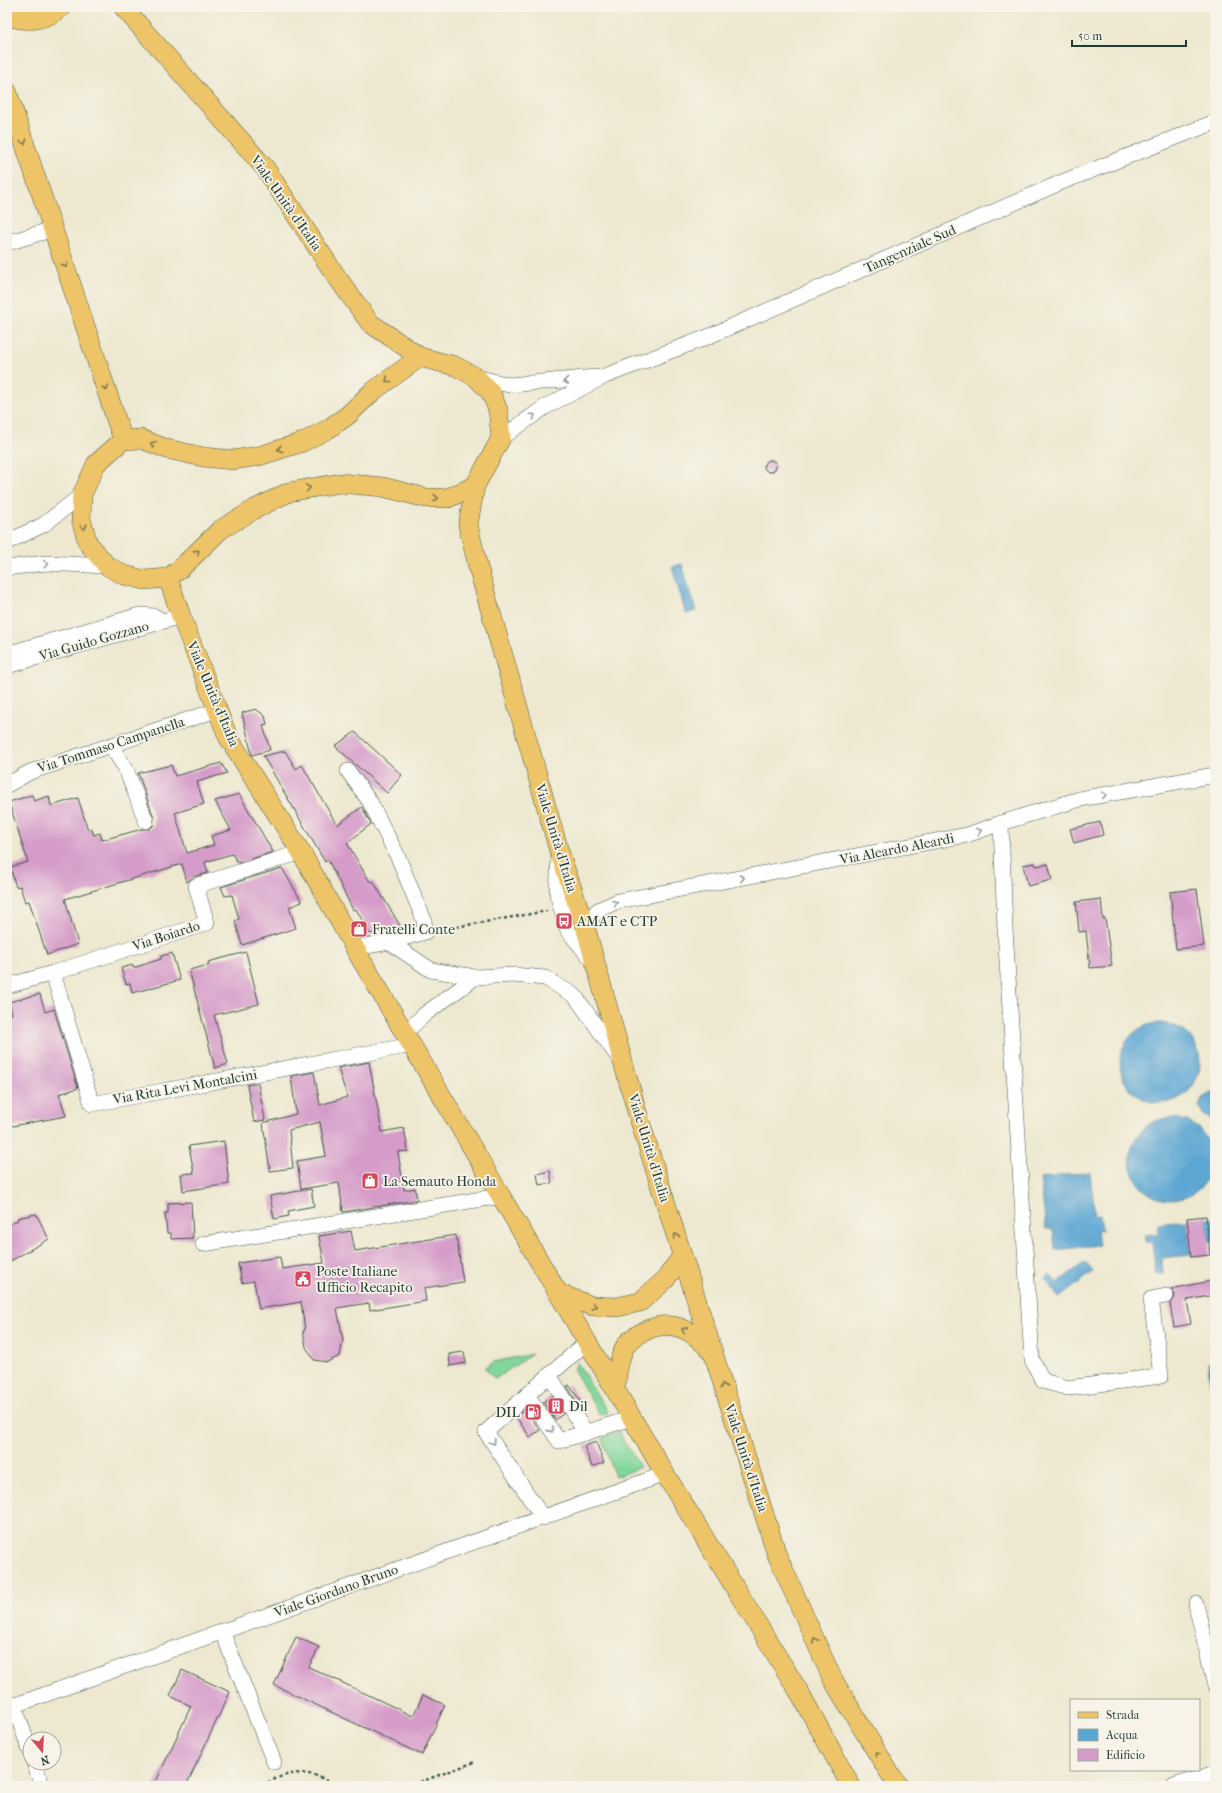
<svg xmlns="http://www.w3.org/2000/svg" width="1222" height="1793" font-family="'IM FELL French Canon',serif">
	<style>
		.green { fill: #81d79b; stroke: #508a68 }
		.water { fill: #5ba6d3; stroke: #3d7284 }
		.building { fill: #d59bc9 }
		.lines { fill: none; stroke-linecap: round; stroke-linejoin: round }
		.minor-casing { stroke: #3e574b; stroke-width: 16 }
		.major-casing { stroke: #3e574b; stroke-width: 20 }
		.path { stroke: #3e574b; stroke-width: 2.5; stroke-dasharray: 3 3; stroke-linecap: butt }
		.minor { stroke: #fff; stroke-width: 15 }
		.major { stroke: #eec469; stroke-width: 19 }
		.oneway { stroke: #7c7a4c }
		.oneway2 { stroke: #8f9e9a }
		.labels { text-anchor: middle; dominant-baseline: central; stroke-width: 3.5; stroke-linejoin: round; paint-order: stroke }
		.street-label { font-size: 14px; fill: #1f3d34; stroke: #f7f3e8 }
		.poi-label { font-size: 14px; fill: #1f3d34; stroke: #f7f3e8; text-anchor: start }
	</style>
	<rect width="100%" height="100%" fill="#f7f3e8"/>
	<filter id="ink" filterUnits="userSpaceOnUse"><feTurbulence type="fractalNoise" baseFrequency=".025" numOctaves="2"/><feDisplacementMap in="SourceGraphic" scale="8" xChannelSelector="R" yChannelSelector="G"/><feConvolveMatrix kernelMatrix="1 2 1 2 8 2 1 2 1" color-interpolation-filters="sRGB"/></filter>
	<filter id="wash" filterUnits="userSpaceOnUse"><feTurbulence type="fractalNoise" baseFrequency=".012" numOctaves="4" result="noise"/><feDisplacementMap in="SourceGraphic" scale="16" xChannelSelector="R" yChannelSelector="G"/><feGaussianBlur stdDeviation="0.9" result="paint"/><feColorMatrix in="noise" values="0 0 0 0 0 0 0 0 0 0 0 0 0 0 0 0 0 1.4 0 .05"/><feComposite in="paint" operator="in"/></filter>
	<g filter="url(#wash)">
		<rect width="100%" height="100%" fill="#ede8cf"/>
		<g class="green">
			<polygon points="532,1354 495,1379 485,1368 494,1362"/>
			<polygon points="577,1362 608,1413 599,1414 574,1370"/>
			<polygon points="618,1431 640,1467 615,1477 602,1438"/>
		</g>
		<g class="water">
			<polygon points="682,564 696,611 686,614 672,567"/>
			<circle cx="1160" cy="1063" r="40"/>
			<polygon points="1211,1093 1215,1093 1215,1119 1214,1119 1204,1116 1199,1107 1202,1098"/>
			<circle cx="1171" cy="1159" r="41"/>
			<polygon points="1090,1172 1095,1216 1100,1215 1102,1230 1097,1230 1099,1245 1055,1250 1053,1229 1046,1229 1040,1178"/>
			<polygon points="1215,1218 1215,1241 1208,1241 1206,1219"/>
			<polygon points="1187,1221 1191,1255 1162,1258 1163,1274 1156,1275 1152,1242 1146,1242 1145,1235 1159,1233 1158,1224"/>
			<polygon points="1085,1262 1093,1272 1059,1298 1045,1279 1050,1274 1057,1283"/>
			<polygon points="1215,1362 1215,1431 1208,1363"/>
		</g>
		<g id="blocks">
			<g class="building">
				<circle cx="770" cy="466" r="6"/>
				<polygon points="256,709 265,716 267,724 263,725 270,750 252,755 242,713"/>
				<polygon points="355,732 402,775 387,793 335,746"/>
				<polygon points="285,751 296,769 302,765 337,825 362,807 371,824 347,843 370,882 373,881 401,927 370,934 356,909 353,910 328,860 325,862 263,756"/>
				<polygon points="221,763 227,773 197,782 204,804 175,813 187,853 214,845 211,836 231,830 215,801 239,794 273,852 238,863 232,854 205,862 208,873 193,877 187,882 182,864 65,899 78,944 47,955 29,901 25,902 20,886 16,887 10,867 28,862 9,802 32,795 34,801 49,796 51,806 78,798 88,830 91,828 94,835 100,833 102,840 142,829 149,829 153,826 154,818 138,773 171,765 175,776"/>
				<polygon points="1100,822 1103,835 1074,843 1070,829"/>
				<polygon points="1035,863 1036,866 1048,864 1052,880 1028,886 1023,865"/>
				<polygon points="282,868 302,902 289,907 296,928 242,945 235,921 239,919 232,895 225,896 221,887"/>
				<polygon points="1197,889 1204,946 1176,949 1170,892"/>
				<polygon points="1101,899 1103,919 1105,918 1112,966 1090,968 1086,931 1079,932 1076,902"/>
				<polygon points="246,952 259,1004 214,1015 228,1064 215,1068 189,970 209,965 208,962"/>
				<polygon points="172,953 180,980 132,993 130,983 126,984 121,968 133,965 133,968 161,959 161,956"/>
				<polygon points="40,994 45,1012 54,1009 78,1088 59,1094 66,1116 7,1127 7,1016 12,1014 9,1002"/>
				<polygon points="369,1062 382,1132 404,1128 408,1151 398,1152 404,1190 415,1188 417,1200 343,1212 339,1183 301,1189 297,1161 326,1156 320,1122 289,1130 293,1168 270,1171 263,1123 296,1114 291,1076 314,1072 320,1105 347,1097 338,1068"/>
				<polygon points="258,1083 265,1120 254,1122 247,1085"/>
				<polygon points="224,1141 229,1184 183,1191 181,1174 194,1173 189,1146"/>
				<polygon points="550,1171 552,1183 539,1185 537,1174"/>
				<polygon points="311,1189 314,1206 288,1211 289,1216 274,1219 270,1196"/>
				<polygon points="191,1202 193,1238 171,1239 171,1233 167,1233 165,1213 168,1213 168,1203"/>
				<polygon points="36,1214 49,1239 7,1263 7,1226 18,1220 17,1218"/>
				<polygon points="1206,1216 1210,1255 1191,1257 1187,1218"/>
				<polygon points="351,1231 355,1251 456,1235 463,1282 424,1288 426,1301 370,1310 369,1303 337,1308 343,1340 340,1356 327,1362 314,1360 306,1347 303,1331 305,1330 301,1302 259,1309 254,1281 242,1283 238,1263 280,1257 282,1269 324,1263 319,1236"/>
				<polygon points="1215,1280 1215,1295 1187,1300 1191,1324 1174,1327 1170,1304 1174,1299 1175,1295 1171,1289"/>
				<polygon points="464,1352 466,1363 450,1366 449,1354"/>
				<polygon points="569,1385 581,1402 578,1404 567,1386"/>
				<polygon points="552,1396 563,1414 555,1420 543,1402"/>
				<polygon points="525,1409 540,1430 530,1437 516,1417"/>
				<polygon points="596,1442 604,1463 592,1467 584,1446"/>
				<polygon points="296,1637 319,1647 309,1667 413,1716 423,1695 445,1705 422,1755 274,1685"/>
				<polygon points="182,1670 230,1692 186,1786 154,1786 191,1706 170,1696"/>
			</g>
		</g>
	</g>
	<g filter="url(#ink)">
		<use href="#blocks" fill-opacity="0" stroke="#3e574b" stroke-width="1"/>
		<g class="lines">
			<g class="minor-casing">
				<g id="minor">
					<polyline points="7,243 53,229"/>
					<polyline points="476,377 509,385 596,377"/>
					<polyline points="501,438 545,407 605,376 705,338 1062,182 1215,122"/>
					<polyline points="7,542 43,525 82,495"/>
					<polyline points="7,568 46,563 107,566"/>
					<polyline points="7,654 140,615 154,616 163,621"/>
					<polyline points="7,666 181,616"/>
					<polyline points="111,746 126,769 146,821"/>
					<polyline points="348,771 370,802 398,857 424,920 425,932 389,942"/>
					<polyline points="7,785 30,772 217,710"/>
					<polyline points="1001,823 1005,929 1032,1360 1043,1381 1068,1388 1161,1376 1151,1299 1166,1296"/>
					<polyline points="559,856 557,894 568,931 593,961"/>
					<polyline points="585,926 598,910 618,901 967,835 1001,823 1080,799 1215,775"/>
					<polyline points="355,948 389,942 431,970 476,977 513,975 545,978 575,996 618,1057"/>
					<polyline points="53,973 92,1104 412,1045"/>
					<polyline points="7,986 53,973 207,923 196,886 301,852"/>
					<polyline points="405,1033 425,1014 476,977"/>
					<polyline points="203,1244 501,1196"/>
					<polyline points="587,1342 527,1395 559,1441 632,1418"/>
					<polyline points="549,1375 586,1433"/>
					<polyline points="527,1395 486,1432 543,1518"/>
					<polyline points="1196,1604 1215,1686"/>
					<polyline points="222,1631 274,1762"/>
					<polyline points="14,1705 30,1751"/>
					<polyline points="7,1708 665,1474"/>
					<polyline points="34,1763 42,1786"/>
					<polyline points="1174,1786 1215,1773"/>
				</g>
			</g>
			<g class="major-casing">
				<g id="major">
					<polyline points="123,7 265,168 334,273 370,323 420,357 455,366 476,377 491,393 498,410 501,438 475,486 468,525 478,567 559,851 585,926 637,1112 777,1555 833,1680 889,1772 899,1786"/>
					<path d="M7,16C26,22 46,21 62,7"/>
					<polyline points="7,91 123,440 96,464 82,495 81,519 88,543 107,566 124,575 145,580 168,578 181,616 228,737 301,852 362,961 665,1474 801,1695 851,1786"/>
					<polyline points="123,440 141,439 167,449 203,457 233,460 259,456 303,442 328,429 347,416 372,392 420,357"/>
					<polyline points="168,578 180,569 220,530 255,509 289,492 340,483 383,487 426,498 448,498 475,486"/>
					<polyline points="558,1293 592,1306 617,1307 640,1302 665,1280 682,1256"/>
					<path d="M615,1388C617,1376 618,1361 624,1349C627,1341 634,1337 641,1333C671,1316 693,1330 713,1353"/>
				</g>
			</g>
			<g class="path">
				<polyline points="439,930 547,911"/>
				<path d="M263,1786C285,1770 313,1768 334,1786"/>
				<polyline points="409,1786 475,1762"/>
			</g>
			<use href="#minor" class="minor"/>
			<use href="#major" class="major"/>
		</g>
		<defs><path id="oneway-chevron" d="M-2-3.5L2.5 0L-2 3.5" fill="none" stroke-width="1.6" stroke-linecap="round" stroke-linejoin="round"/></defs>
		<g class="oneway">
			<use href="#oneway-chevron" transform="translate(24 142) rotate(72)"/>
			<use href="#oneway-chevron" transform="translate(65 265) rotate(72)"/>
			<use href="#oneway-chevron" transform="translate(388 380) rotate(142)"/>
			<use href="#oneway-chevron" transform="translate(106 388) rotate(72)"/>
			<use href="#oneway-chevron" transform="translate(153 444) rotate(-158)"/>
			<use href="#oneway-chevron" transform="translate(280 449) rotate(162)"/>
			<use href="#oneway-chevron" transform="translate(308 488) rotate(-10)"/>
			<use href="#oneway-chevron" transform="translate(436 498) rotate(1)"/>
			<use href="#oneway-chevron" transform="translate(84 527) rotate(75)"/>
			<use href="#oneway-chevron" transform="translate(197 552) rotate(-44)"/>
			<use href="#oneway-chevron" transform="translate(676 1236) rotate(-107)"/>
			<use href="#oneway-chevron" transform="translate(594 1306) rotate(11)"/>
			<use href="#oneway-chevron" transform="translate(684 1330) rotate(-154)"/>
			<use href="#oneway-chevron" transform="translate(723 1386) rotate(-107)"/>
			<use href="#oneway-chevron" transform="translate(815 1640) rotate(-114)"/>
			<use href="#oneway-chevron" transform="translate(878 1754) rotate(-122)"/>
		</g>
		<g class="oneway2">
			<use href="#oneway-chevron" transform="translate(566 381) rotate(174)"/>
			<use href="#oneway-chevron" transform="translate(533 416) rotate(-35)"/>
			<use href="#oneway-chevron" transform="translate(46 564) rotate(-3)"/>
			<use href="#oneway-chevron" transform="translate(1104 795) rotate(-10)"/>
			<use href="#oneway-chevron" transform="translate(979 831) rotate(-20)"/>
			<use href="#oneway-chevron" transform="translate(742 878) rotate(-11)"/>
			<use href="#oneway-chevron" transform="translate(615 903) rotate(-21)"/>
			<use href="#oneway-chevron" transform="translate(551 1430) rotate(55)"/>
			<use href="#oneway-chevron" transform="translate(493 1442) rotate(57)"/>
		</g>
	</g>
	<defs>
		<g id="bus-square" transform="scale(0.9)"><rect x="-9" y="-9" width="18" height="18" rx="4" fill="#d1495b" stroke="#f7f3e8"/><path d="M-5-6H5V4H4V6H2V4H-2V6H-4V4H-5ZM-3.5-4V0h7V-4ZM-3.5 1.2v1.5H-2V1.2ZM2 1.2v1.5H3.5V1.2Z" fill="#fff"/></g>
		<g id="shop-square" transform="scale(0.9)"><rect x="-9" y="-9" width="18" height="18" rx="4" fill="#d1495b" stroke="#f7f3e8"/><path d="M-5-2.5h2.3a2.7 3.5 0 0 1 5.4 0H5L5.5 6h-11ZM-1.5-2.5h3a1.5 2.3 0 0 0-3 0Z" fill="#fff"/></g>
		<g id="civic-square" transform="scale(0.9)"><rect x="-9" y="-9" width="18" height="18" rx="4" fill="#d1495b" stroke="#f7f3e8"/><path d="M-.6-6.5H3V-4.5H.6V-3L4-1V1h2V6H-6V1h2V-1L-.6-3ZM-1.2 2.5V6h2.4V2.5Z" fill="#fff"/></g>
		<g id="building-square" transform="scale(0.9)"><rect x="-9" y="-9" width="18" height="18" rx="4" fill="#d1495b" stroke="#f7f3e8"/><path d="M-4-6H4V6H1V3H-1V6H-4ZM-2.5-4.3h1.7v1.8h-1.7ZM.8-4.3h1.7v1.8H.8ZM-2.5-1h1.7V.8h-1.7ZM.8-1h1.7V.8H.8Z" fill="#fff"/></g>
		<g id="fuel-square" transform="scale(0.9)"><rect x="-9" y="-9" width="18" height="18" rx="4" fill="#d1495b" stroke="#f7f3e8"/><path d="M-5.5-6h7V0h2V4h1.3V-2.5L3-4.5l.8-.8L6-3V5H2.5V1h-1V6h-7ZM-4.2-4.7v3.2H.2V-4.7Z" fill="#fff"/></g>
	</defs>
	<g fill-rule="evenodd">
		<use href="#bus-square" x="564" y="921"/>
		<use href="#shop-square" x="359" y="929"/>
		<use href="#shop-square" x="370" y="1181"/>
		<use href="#civic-square" x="303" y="1279"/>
		<use href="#building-square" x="556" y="1406"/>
		<use href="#fuel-square" x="533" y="1412"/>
	</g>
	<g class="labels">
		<g class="street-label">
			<text transform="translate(286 203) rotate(55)">Viale Unità d'Italia</text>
			<text transform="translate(910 249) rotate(-24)">Tangenziale Sud</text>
			<text transform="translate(94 641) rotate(-16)">Via Guido Gozzano</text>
			<text transform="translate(213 694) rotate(67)">Viale Unità d'Italia</text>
			<text transform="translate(111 745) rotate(-18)">Via Tommaso Campanella</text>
			<text transform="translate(556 838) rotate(73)">Viale Unità d'Italia</text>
			<text transform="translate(897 849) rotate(-11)">Via Aleardo Aleardi</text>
			<text transform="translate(166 936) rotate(-18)">Via Boiardo</text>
			<text transform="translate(185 1087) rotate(-10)">Via Rita Levi Montalcini</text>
			<text transform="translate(649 1148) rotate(73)">Viale Unità d'Italia</text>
			<text transform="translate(746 1458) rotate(72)">Viale Unità d'Italia</text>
			<text transform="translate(336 1591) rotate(-20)">Viale Giordano Bruno</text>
		</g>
		<g class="poi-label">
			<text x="577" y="921">AMAT e CTP</text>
			<text x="372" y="929">Fratelli Conte</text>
			<text x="383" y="1181">La Semauto Honda</text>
			<text x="316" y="1271">Poste Italiane<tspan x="316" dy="16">Ufficio Recapito</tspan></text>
			<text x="569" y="1406">Dil</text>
			<text x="520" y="1412" text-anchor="end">DIL</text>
		</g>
	</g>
	<rect width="1222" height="1793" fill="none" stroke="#f7f3e8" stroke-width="24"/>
	<rect x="1070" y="1699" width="130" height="72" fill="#f7f3e8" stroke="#a1aaa0"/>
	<rect x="1078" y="1712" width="20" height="6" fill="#eec469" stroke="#a1aaa0"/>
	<text x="1106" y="1719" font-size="12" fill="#1f3d34">Strada</text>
	<rect x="1078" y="1729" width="20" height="12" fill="#5ba6d3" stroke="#a1aaa0"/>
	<text x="1106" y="1739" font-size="12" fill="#1f3d34">Acqua</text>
	<rect x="1078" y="1749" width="20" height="12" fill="#d59bc9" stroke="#a1aaa0"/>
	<text x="1106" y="1759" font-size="12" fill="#1f3d34">Edificio</text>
	<g transform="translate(42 1751) rotate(162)"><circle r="19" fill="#f7f3e8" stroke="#a1aaa0"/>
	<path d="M0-3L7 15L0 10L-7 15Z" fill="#d1495b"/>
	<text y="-6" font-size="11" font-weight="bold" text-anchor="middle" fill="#1f3d34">N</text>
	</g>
	<path d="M1072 40v6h114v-6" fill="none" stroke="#1f3d34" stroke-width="2"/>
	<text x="1078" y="40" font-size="12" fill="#1f3d34" stroke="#f7f3e8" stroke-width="3" paint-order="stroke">50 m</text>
</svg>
